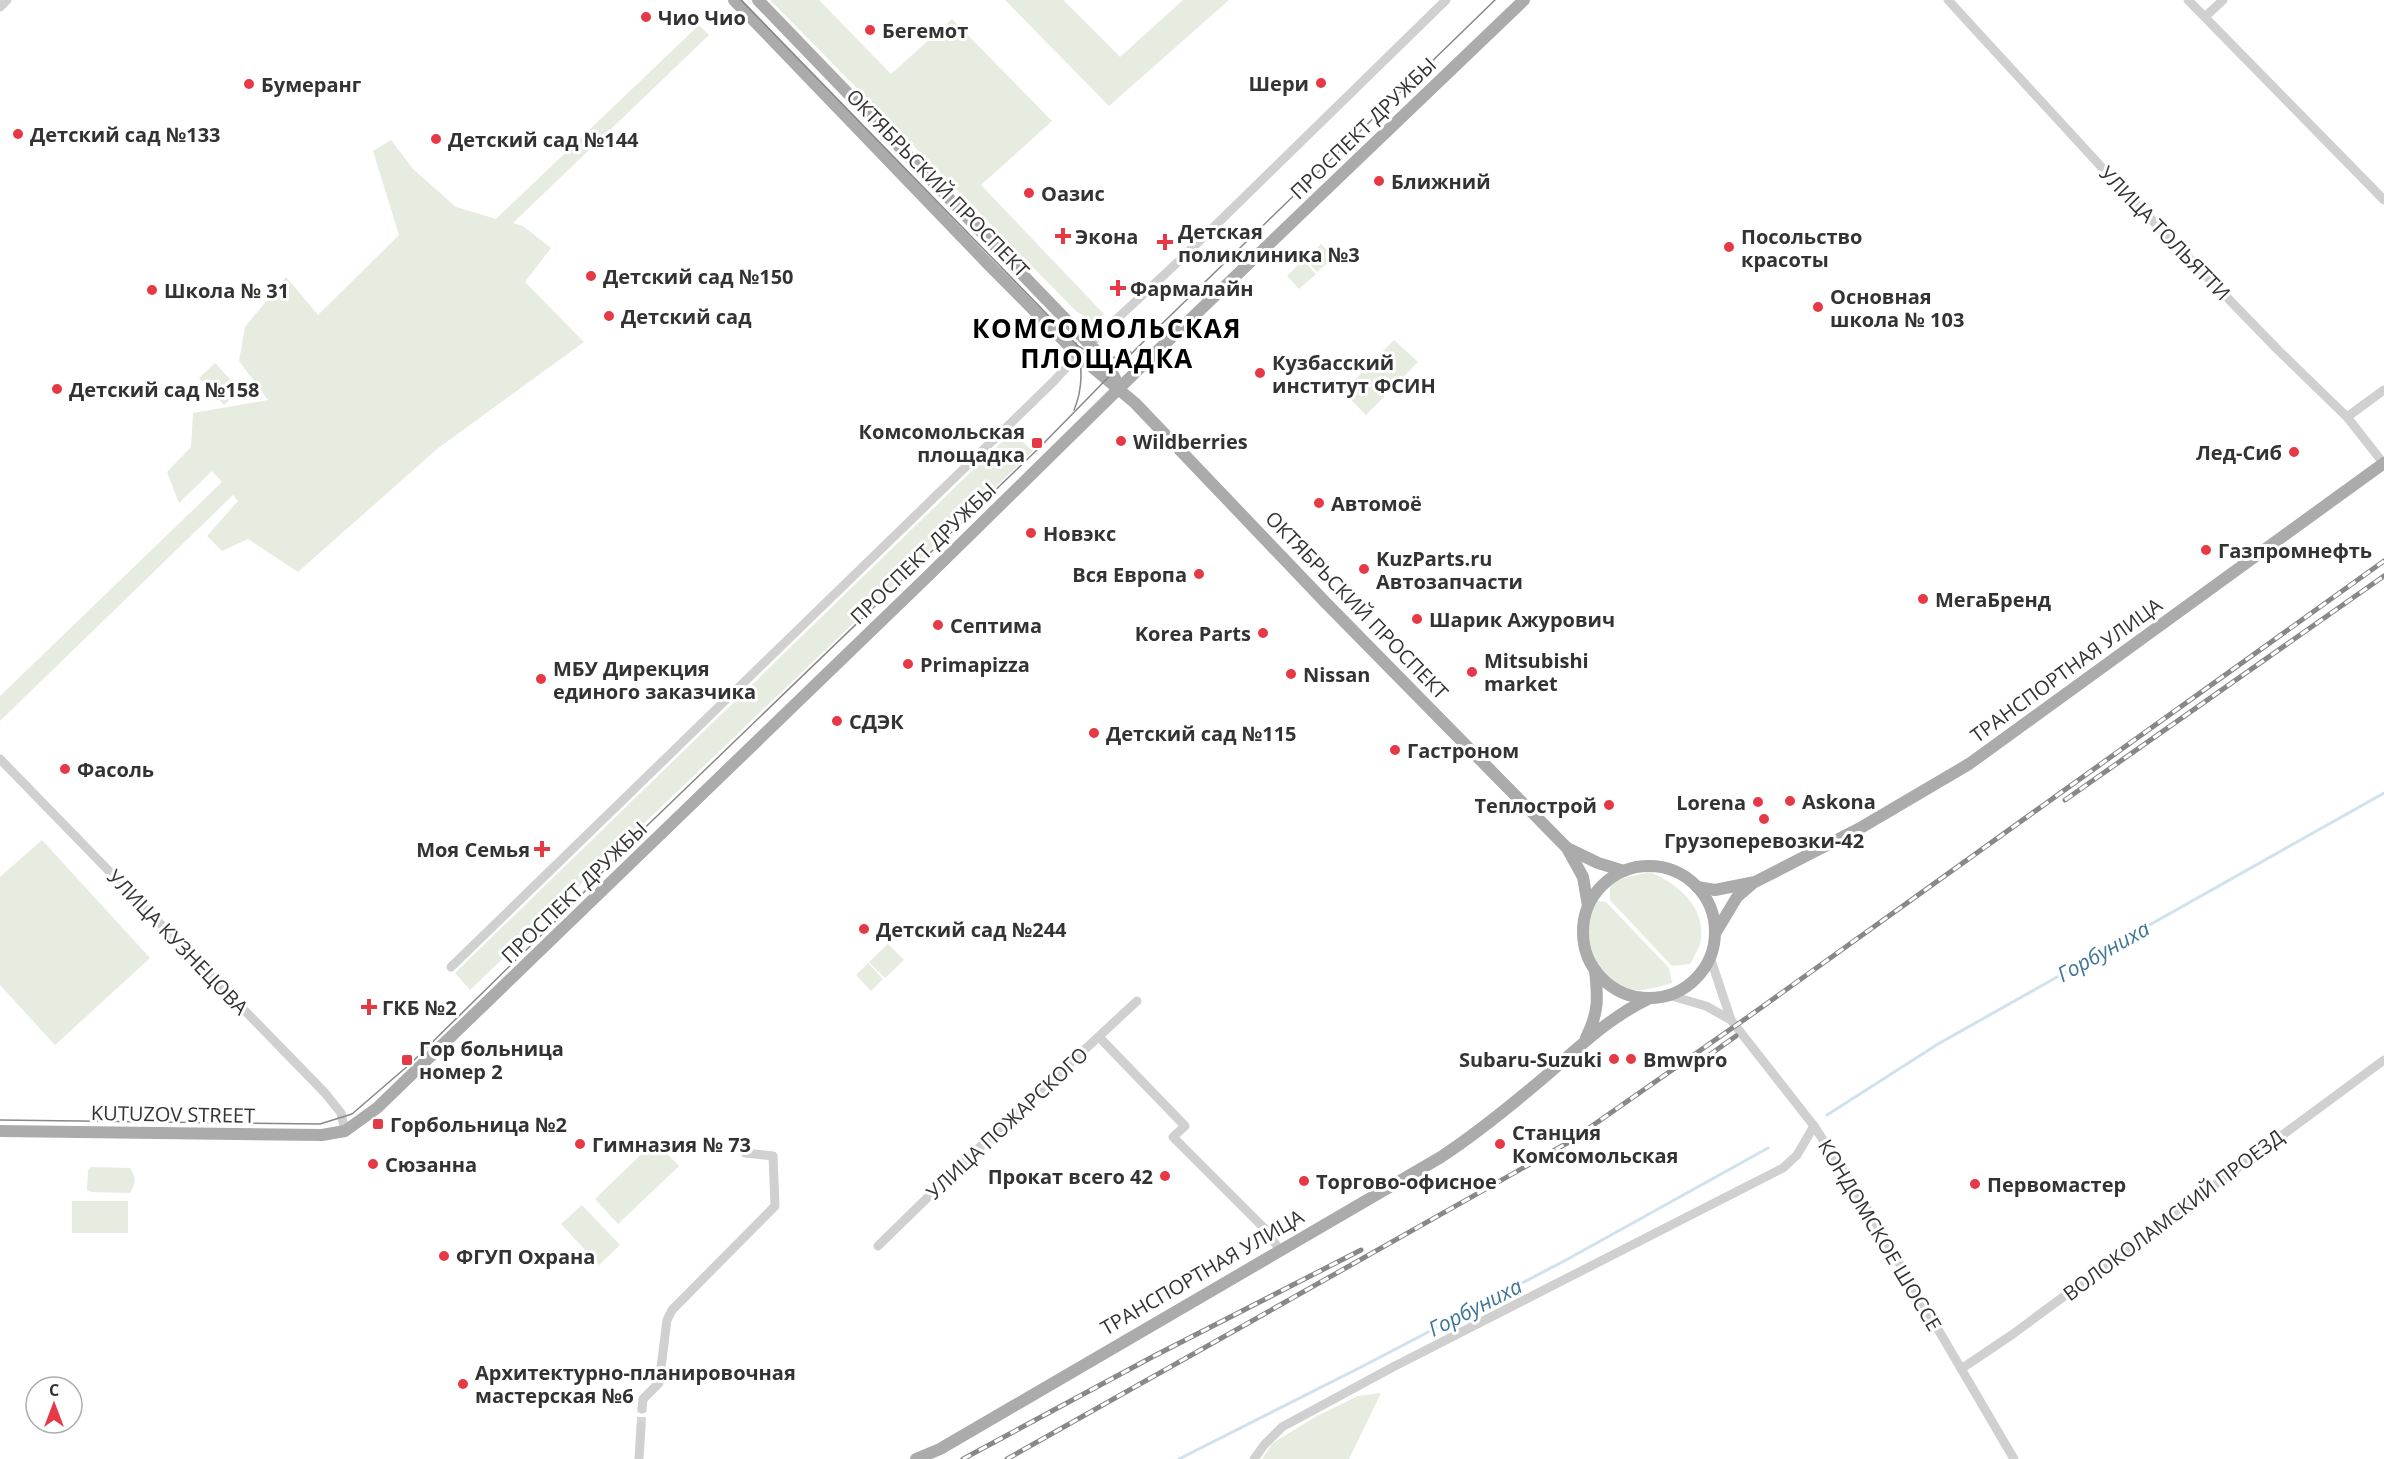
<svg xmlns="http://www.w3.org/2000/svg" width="2384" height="1459" viewBox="0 0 2384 1459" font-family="'Open Sans',sans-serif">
<rect width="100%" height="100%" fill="#fff"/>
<g fill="#e6ecdf">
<path d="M770 0H819L891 74 952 19 1052 121 981 185 1104 314 1095 323 1076 311Z"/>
<path d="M1005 0H1063L1120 57 1183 0H1229L1109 106Z"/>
<path d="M699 25 709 35 513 223 523 226 551 248 525 282 584 342 437 449 298 572 248 539 222 551 207 536 238 501 233 495 0 721V696L222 482 212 471 179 503 167 472 191 447 193 413 268 400 239 361 245 327 286 277 318 315 399 235 373 151 391 140 413 169 456 207 496 219Z"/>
<path d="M1321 244 1334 257 1317 272 1305 259Z"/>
<path d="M1303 260 1316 274 1299 289 1287 276Z"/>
<path d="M1394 340 1418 362 1366 415 1343 392Z"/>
<path d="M215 363 240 390 224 405 199 378Z"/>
<path d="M1012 432 1033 451 470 990 455 973Z"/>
<path d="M42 840 150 958 55 1045 0 985V877Z"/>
<path d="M1650 872C1676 883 1705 906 1701 938 1701 946 1694 956 1690 964L1672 966 1610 900V885L1620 879Z"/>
<path d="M1597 901 1606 902 1669 968 1672 983C1658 987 1644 992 1630 989 1600 983 1584 946 1590 918 1591 913 1595 907 1597 901Z"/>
<path d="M888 944 904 960 885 978 869 962Z"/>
<path d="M868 963 883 979 871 991 856 975Z"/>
<path d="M655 1141 679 1166 618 1224 595 1199Z"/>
<path d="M91 1167 130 1168C136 1178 136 1183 130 1193L92 1192 87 1190 88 1171Z"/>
<rect x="72" y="1201" width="56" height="32"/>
<path d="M582 1205 620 1245 599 1265 561 1224Z"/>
<path d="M1381 1393 1349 1459H1262L1273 1443 1315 1417 1358 1396Z"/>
</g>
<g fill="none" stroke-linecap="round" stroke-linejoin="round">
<g stroke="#cfe2ee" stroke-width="3">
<path d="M1827 1115 1938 1044 2384 793"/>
<path d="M1179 1459 1367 1364 1566 1260 1768 1148"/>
</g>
<path stroke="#d6d6d6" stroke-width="9" stroke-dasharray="9 4.5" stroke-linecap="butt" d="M641 1426 642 1409"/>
<g stroke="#d0d0d0" stroke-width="9">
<path d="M1948 0 2118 185 2278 350 2347 417 2384 464"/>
<path d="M2188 0 2384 200"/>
<path d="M0 7 7 0"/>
<path d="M2205 17 2223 0"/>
<path d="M1090 344 1180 260 1446 0"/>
<path d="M2347 417 2384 390"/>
<path d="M0 759 325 1093 341 1113 345 1131"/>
<path d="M1710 957 1731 1020 1814 1126 1841 1167 1874 1220 2014 1459"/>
<path d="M451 967 1054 381 1078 355"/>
<path d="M1668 995 1706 1006 1731 1020"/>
<path d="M1099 1037 1185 1126 1173 1137 1265 1229 1279 1249"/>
<path d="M878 1246 969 1157 1137 1001"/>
<path d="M1961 1369 2013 1334 2384 1060"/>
<path d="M642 1409 643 1399 659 1383 667 1320 672 1310 775 1206 773 1156 745 1153"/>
<path d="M639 1459 641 1426"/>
<path d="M1254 1459 1264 1445 1282 1427 1393 1367 1783 1168 1797 1155 1814 1126"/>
</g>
<g stroke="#ababab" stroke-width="12">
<path d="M734 0 990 266 1080 357 1135 403 1326 603 1567 848 1583 877 1588 906"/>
<path d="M758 0 1098 353 1110 368 1119 387"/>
<path d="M1567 848 1598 863 1624 871"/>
<circle cx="1649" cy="932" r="66"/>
<path d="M1697 887 1715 890 1755 882 1862 827 1969 764 2384 463"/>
<path d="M1716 932 1737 897 1752 884"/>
<path d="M1586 1038C1599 1012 1598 998 1595 970"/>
<path d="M0 1131 322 1135 345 1131 377 1108 929 575 1150 358 1524 0"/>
<path d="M916 1459 940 1449 1441 1157C1479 1132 1513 1104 1547 1075 1579 1047 1611 1016 1650 998"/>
</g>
<g stroke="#888" stroke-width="1.5">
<path d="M741 0 1077 345C1094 357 1111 363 1131 352"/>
<path d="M1074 410C1083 389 1083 364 1076 343"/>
<path d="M0 1120 320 1124 352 1114 410 1064 576 901 627 845 1040 447 1136 349 1495 0"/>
</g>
<g stroke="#888" stroke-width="5">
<g id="rail">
<path d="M2065 800 2384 576"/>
<path d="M1694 1066 1736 1036"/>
<path d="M963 1459 1154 1356 1361 1250"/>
<path d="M1007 1459 1569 1142 1748 1017 2384 561"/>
</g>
</g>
<use href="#rail" stroke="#fff" stroke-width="3" stroke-dasharray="9" stroke-linecap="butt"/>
</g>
<g fill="#e63946" stroke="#fff" stroke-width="2">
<circle cx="646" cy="17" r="6"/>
<circle cx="870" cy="30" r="6"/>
<circle cx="1321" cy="83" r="6"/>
<circle cx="249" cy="84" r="6"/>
<circle cx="18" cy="134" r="6"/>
<circle cx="436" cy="139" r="6"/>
<circle cx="1379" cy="181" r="6"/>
<circle cx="1029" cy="193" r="6"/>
<path d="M1060 227h6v6h6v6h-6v6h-6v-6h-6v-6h6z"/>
<path d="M1162 233h6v6h6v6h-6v6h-6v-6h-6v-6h6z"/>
<circle cx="1729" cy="247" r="6"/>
<circle cx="591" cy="276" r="6"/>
<path d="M1115 279h6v6h6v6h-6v6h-6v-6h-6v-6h6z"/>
<circle cx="152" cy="290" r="6"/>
<circle cx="1818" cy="307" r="6"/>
<circle cx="609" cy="316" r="6"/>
<circle cx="1260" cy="373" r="6"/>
<circle cx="57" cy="389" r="6"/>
<circle cx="1121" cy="441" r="6"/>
<rect x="1031" y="437" width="12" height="12" rx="3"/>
<circle cx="2294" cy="452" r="6"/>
<circle cx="1319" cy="503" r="6"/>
<circle cx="1031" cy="533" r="6"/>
<circle cx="2206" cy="550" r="6"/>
<circle cx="1364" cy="569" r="6"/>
<circle cx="1199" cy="574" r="6"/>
<circle cx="1923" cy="599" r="6"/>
<circle cx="1417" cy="619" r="6"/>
<circle cx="938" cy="625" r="6"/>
<circle cx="1263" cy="633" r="6"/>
<circle cx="908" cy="664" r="6"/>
<circle cx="1472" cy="672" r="6"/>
<circle cx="1291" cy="674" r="6"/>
<circle cx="541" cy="679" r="6"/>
<circle cx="837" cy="721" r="6"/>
<circle cx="1094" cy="733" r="6"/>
<circle cx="1395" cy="750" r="6"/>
<circle cx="65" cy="769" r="6"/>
<circle cx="1790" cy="801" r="6"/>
<circle cx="1758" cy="802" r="6"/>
<circle cx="1609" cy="805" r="6"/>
<circle cx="1764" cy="819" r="6"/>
<path d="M539 840h6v6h6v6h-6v6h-6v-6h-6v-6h6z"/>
<circle cx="864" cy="929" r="6"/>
<path d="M366 998h6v6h6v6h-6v6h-6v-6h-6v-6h6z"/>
<circle cx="1614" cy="1059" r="6"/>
<circle cx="1631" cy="1059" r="6"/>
<rect x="401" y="1054" width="12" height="12" rx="3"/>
<rect x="372" y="1118" width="12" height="12" rx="3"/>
<circle cx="580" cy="1144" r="6"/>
<circle cx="1500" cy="1144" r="6"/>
<circle cx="373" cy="1164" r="6"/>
<circle cx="1165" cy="1176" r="6"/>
<circle cx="1304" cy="1181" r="6"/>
<circle cx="1975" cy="1184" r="6"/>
<circle cx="444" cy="1256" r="6"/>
<circle cx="463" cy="1384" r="6"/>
</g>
<g text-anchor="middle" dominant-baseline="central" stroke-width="6" stroke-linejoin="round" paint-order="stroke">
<g font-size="20" font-weight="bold" fill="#333" stroke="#fff" text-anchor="start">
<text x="658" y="17">Чио Чио</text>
<text x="882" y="30">Бегемот</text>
<text x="1309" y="83" text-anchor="end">Шери</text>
<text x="261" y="84">Бумеранг</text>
<text x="30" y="134">Детский сад №133</text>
<text x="448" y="139">Детский сад №144</text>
<text x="1391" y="181">Ближний</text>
<text x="1041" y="193">Оазис</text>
<text x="1178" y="231">Детская<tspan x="1178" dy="23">поликлиника №3</tspan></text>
<text x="1075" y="236">Экона</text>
<text x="1741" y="236">Посольство<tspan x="1741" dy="23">красоты</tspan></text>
<text x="603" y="276">Детский сад №150</text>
<text x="1130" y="288">Фармалайн</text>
<text x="164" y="290">Школа № 31</text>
<text x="1830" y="296">Основная<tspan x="1830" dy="23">школа № 103</tspan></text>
<text x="621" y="316">Детский сад</text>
<text x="1272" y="362">Кузбасский<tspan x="1272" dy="23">институт ФСИН</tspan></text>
<text x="69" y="389">Детский сад №158</text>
<text x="1025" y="431" text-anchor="end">Комсомольская<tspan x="1025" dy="23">площадка</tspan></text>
<text x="1133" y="441">Wildberries</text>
<text x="2282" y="452" text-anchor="end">Лед-Сиб</text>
<text x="1331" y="503">Автомоё</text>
<text x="1043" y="533">Новэкс</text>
<text x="2218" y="550">Газпромнефть</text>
<text x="1376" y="558">KuzParts.ru<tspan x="1376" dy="23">Автозапчасти</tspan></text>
<text x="1187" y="574" text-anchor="end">Вся Европа</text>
<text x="1935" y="599">МегаБренд</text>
<text x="1429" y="619">Шарик Ажурович</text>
<text x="950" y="625">Септима</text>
<text x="1251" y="633" text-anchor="end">Korea Parts</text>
<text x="1484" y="660">Mitsubishi<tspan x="1484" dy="23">market</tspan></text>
<text x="920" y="664">Primapizza</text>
<text x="553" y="668">МБУ Дирекция<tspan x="553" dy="23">единого заказчика</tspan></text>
<text x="1303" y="674">Nissan</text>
<text x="849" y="721">СДЭК</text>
<text x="1106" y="733">Детский сад №115</text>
<text x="1407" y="750">Гастроном</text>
<text x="77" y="769">Фасоль</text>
<text x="1802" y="801">Askona</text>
<text x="1746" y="802" text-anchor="end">Lorena</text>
<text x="1597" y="805" text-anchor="end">Теплострой</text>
<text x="1764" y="840" text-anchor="middle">Грузоперевозки-42</text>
<text x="530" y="849" text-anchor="end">Моя Семья</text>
<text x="876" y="929">Детский сад №244</text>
<text x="382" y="1007">ГКБ №2</text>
<text x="419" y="1048">Гор больница<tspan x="419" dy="23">номер 2</tspan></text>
<text x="1602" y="1059" text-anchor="end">Subaru-Suzuki</text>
<text x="1643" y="1059">Bmwpro</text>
<text x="390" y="1124">Горбольница №2</text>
<text x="1512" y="1132">Станция<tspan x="1512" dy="23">Комсомольская</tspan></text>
<text x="592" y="1144">Гимназия № 73</text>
<text x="385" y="1164">Сюзанна</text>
<text x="1153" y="1176" text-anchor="end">Прокат всего 42</text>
<text x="1316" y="1181">Торгово-офисное</text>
<text x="1987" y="1184">Первомастер</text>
<text x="456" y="1256">ФГУП Охрана</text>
<text x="475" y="1372">Архитектурно-планировочная<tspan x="475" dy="23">мастерская №6</tspan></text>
</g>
<g font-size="20" fill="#333" stroke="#fff">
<text transform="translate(1363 128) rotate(-44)">ПРОСПЕКТ ДРУЖБЫ</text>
<text transform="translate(938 183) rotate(46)">ОКТЯБРЬСКИЙ ПРОСПЕКТ</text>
<text transform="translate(2165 233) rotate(46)">УЛИЦА ТОЛЬЯТТИ</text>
<text transform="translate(923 553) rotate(-44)">ПРОСПЕКТ ДРУЖБЫ</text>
<text transform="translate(1357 605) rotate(46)">ОКТЯБРЬСКИЙ ПРОСПЕКТ</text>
<text transform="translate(2066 670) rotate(-36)">ТРАНСПОРТНАЯ УЛИЦА</text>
<text transform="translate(574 892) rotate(-44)">ПРОСПЕКТ ДРУЖБЫ</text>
<text transform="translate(178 942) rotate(46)">УЛИЦА КУЗНЕЦОВА</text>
<text transform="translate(173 1114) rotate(1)">KUTUZOV STREET</text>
<text transform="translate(1007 1123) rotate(-43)">УЛИЦА ПОЖАРСКОГО</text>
<text transform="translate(2173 1215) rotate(-37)">ВОЛОКОЛАМСКИЙ ПРОЕЗД</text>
<text transform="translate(1880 1235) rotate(59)">КОНДОМСКОЕ ШОССЕ</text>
<text transform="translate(1202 1272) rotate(-30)">ТРАНСПОРТНАЯ УЛИЦА</text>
</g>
<g font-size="21" font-style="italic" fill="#3f7597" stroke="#fff">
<text transform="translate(2103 951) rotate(-29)">Горбуниха</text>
<text transform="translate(1475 1307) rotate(-27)">Горбуниха</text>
</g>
<g font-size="26" font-weight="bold" letter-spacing="1.5" fill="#000" stroke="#fff">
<text x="1107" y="328">КОМСОМОЛЬСКАЯ<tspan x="1107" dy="30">ПЛОЩАДКА</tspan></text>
</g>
</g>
<g transform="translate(54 1405)"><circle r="28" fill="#ffffff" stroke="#adadad" stroke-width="1.5"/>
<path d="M0-4.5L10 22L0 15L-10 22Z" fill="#e63946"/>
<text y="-9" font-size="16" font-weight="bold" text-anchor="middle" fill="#333333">С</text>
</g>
</svg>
